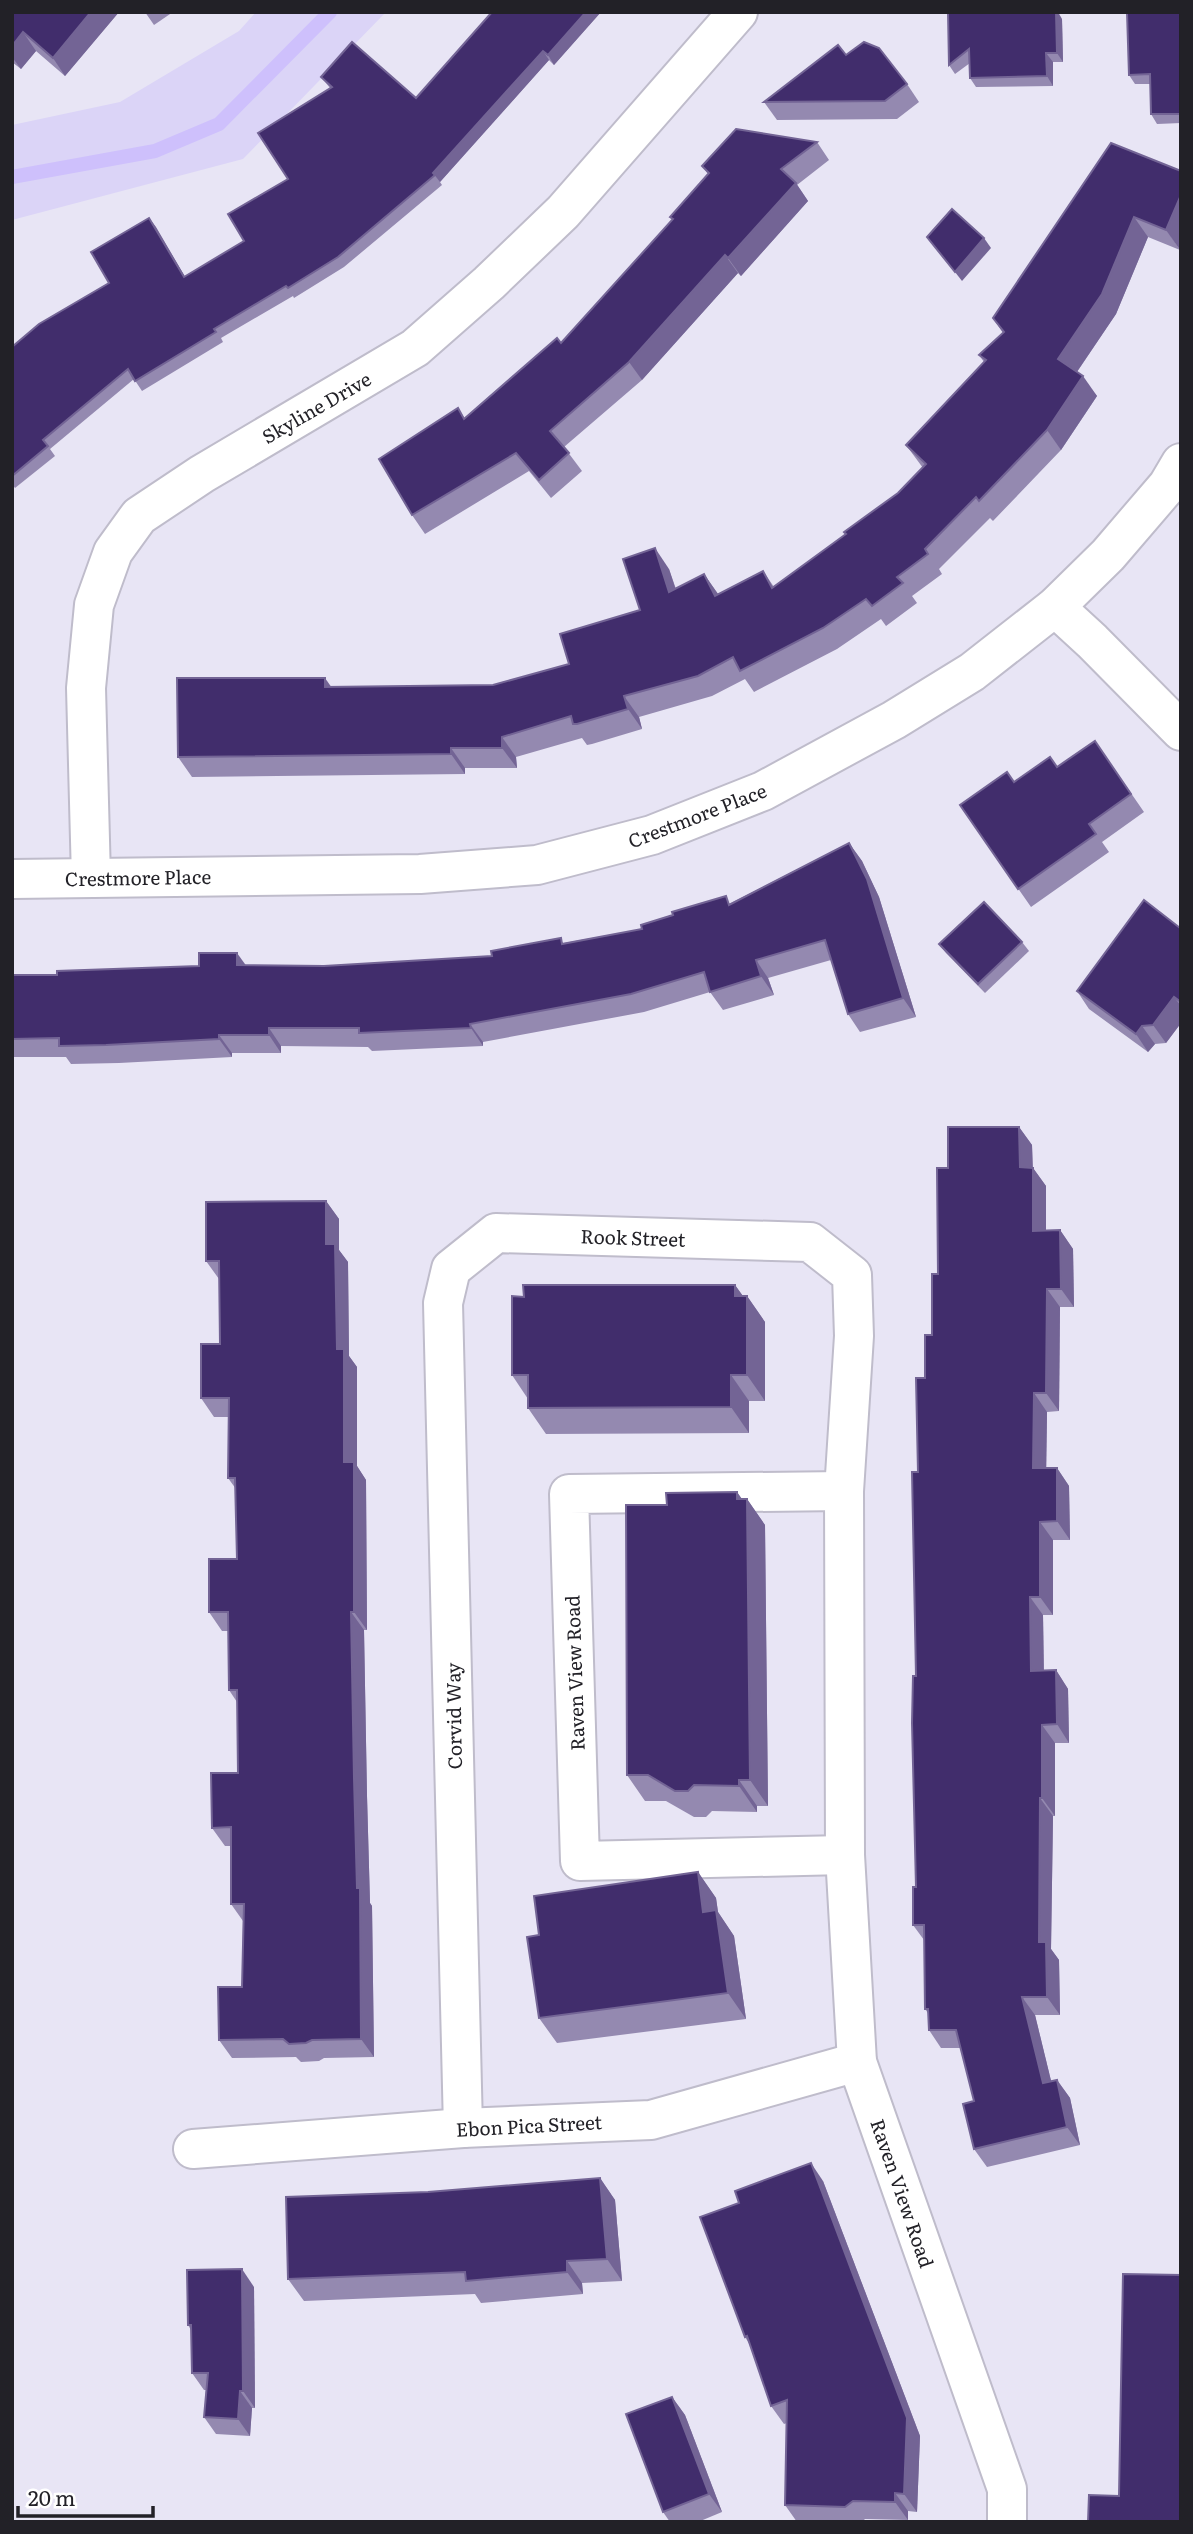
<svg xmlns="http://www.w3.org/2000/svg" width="1193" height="2534" viewBox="0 0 1193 2534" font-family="Literata,serif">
<rect width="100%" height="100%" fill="#e8e5f5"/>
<path fill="#dbd4f7" d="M256 12H386L243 159 12 220V125L120 102 239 31Z"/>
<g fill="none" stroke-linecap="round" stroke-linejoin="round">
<path stroke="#cec0fc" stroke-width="14" d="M12 177 155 151 219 124 330 12"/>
<g stroke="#bfbccb" stroke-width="42">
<g id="minor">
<path d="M1055 607 1092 641 1181 731"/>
<path d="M91 878 86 688 94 605 113 552 139 516 202 474 415 348 489 283 563 212 738 12"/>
<path d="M12 879 420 874 537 865 652 835 763 791 894 720 972 672 1055 607 1108 555 1168 485 1181 463"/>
<path d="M844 1491 569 1494 580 1861 845 1855"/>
<path d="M463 2128 443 1303 451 1269 496 1233 810 1242 852 1275 854 1336 844 1491 845 1855 857 2062 1007 2489V2522"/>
<path d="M193 2149 463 2128 651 2120 857 2062"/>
</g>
</g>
<use href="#minor" stroke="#fff" stroke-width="38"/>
</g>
<g fill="#9489b0">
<path d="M12 12H119L65 76 36 51 21 69 12 62Z"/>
<path d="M145 12H173L154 25Z"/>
<path d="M492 12H601L554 65 549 60 440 182 442 185 344 267 294 298 293 296 221 338 223 342 142 391 134 379 50 449 55 456 15 488 12 484V347L109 283 149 218 185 277 244 241 288 179 330 88 321 77 416 98Z"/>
<path d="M948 12 1062 19 1063 62H1053V86L976 87 970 78V63L955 74 949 65Z"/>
<path d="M1181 12V123L1157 124 1151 114 1150 84H1135L1129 75Z"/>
<path d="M846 55 907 84 919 102 897 119 777 120 764 102Z"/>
<path d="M817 142 829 160 797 185 808 201 741 276 738 273 642 380 564 447 582 471 551 498 529 471 425 534 412 515 458 408 465 419 561 343 672 220 670 217 708 174 702 166Z"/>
<path d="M1111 143 1180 250 1148 237 1116 314 1077 372 1097 396 1061 450 993 521 990 518 939 569 942 574 912 596 917 603 886 626 881 619 837 649 754 692 745 679 712 696 639 717 642 729 592 744 587 745 582 738 516 757 517 768H465V774L192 777 178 757 332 687 493 685 569 664 640 610 669 569 676 589 704 574 718 594 763 571 774 587 846 535 898 493 923 468 906 445 984 362 979 355 1003 333 993 318Z"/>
<path d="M1095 741 1144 812 1102 842 1109 852 1031 907 960 805 1014 782 1057 767Z"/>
<path d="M849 843 862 861 879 897 916 1017 860 1032 848 1014 831 960 768 978 774 995 723 1010 710 992 644 1012 483 1042V1046L372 1051 368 1047 281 1046V1053H232V1057L119 1063 71 1064 66 1057H12V975H57L246 965 324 966 492 956 642 929 731 903Z"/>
<path d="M1181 927V1023L1166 1043 1155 1044 1148 1052 1089 1009 1077 991Z"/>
<path d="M1022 942 1029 951 985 993 946 953 939 944Z"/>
<path d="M1019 1127 1032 1145 1033 1168 1046 1186V1231L1060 1230 1073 1249 1074 1307H1060L1059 1411 1047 1412 1046 1468H1057L1069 1486 1070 1540H1053V1615H1043L1044 1671 1056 1670 1068 1689 1069 1743H1055V1816H1053L1051 1949 1059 1960 1060 2015H1035L1051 2081 1057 2080 1070 2098 1080 2145 987 2167 974 2149V2101L961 2048H941L929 2030 928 2013 925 2009 924 1940 913 1925 916 1887V1676L918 1472 925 1378 932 1335 948 1168Z"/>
<path d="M326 1201 339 1219V1250L348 1262 349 1356 357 1367V1466L366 1480 367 1630H364L367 1796 370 1903 372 1906 374 2057 324 2058 319 2061 301 2062 296 2057 232 2058 219 2040 242 1987 243 1921 231 1904V1846H225L212 1828 238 1773 237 1702 229 1690 228 1631H222L209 1612 237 1559 236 1489 228 1478V1417H214L201 1398 220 1344 219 1279 206 1261Z"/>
<path d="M735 1285 743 1296H747L765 1322V1401H749V1433L546 1434 528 1408V1399L512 1375 524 1297Z"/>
<path d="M737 1492 742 1499H747L765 1525 768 1806H757V1812L712 1811 706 1817H694L666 1801H645L627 1775 667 1505Z"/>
<path d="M698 1872 716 1898 718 1912 734 1936 746 2019 557 2043 539 2018V1935Z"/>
<path d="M600 2178 615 2200 622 2281 582 2283 583 2294 481 2303 475 2294 304 2301 288 2279 428 2192Z"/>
<path d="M823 2181 920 2436 917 2512 908 2511V2520L865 2519 862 2522H797L785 2505 787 2423 784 2424 771 2406 750 2345 745 2337Z"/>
<path d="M254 2287 255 2408H252L250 2436 216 2434 204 2417 206 2390H204L192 2373 191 2330 188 2325Z"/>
<path d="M672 2397 685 2415 722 2512 698 2522H670L663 2512Z"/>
</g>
<g fill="#736495">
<path d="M91 12H119L65 76 53 58Z"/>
<path d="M586 12H601L554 65 548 55Z"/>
<path d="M1056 12H1058L1062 19 1063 62 1057 53Z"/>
<path d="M23 32 36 51 21 69 12 57V46Z"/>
<path d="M543 51 549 60 440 182 433 173Z"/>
<path d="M1046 53 1053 62V86L1047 76Z"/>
<path d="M796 183 808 201 741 276 728 258Z"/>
<path d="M1181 195V248L1180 250 1166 230Z"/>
<path d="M1134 217 1148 237 1116 314 1072 379 1058 359Z"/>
<path d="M149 218 156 227 191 287 184 277Z"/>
<path d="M984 238 991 248 962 281 955 272Z"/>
<path d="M725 255 738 273 642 380 629 362Z"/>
<path d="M1083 376 1097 396 1061 450 1047 430Z"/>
<path d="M655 548 669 569 683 612 669 592Z"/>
<path d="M704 574 718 594 715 596Z"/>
<path d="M325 678 339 698 325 687Z"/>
<path d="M624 696 639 717 642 729 628 709Z"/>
<path d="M502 737 516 757 517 768 502 748Z"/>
<path d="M451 748 465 768V774L451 754Z"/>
<path d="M849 843 862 861 879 897 916 1017 903 998Z"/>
<path d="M237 953 250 971 237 965Z"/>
<path d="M756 960 768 978 774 995 761 976Z"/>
<path d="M1174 997 1181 1006V1023L1166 1043 1153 1025Z"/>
<path d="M470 1024 483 1042V1046L471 1028Z"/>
<path d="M1142 1026 1155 1044 1148 1052 1136 1034Z"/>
<path d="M269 1028 281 1046V1053L269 1035Z"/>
<path d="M219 1035 232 1053V1057L219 1039Z"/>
<path d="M1019 1127 1032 1145 1033 1183V1168L1046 1186V1249L1033 1231 1020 1167Z"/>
<path d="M326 1201 339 1219V1250L348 1262 349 1356 357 1367V1466L366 1480 367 1630 354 1612 337 1349 326 1244Z"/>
<path d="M1060 1230 1073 1249 1074 1307 1061 1289Z"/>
<path d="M735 1285 747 1302V1296L765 1322V1401L747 1375 735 1296Z"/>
<path d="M1047 1289 1060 1307 1059 1411 1046 1393Z"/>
<path d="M731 1375 749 1401V1433L731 1407Z"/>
<path d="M1034 1393 1047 1412 1046 1487 1033 1468Z"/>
<path d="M1057 1468 1069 1486 1070 1540 1057 1521Z"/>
<path d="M737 1492 747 1507V1499L765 1525 768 1806 750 1780Z"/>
<path d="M1040 1522 1053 1540V1615L1040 1597Z"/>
<path d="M1030 1597 1043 1615 1044 1689 1031 1671Z"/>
<path d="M351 1612 364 1630 367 1796 370 1903 372 1906 374 2057 361 2039 354 1778Z"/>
<path d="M1056 1670 1068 1689 1069 1743 1057 1724Z"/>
<path d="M1042 1725 1055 1743V1816L1042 1798Z"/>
<path d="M739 1780 757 1806V1812L739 1786Z"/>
<path d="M1040 1798 1053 1816 1051 1949 1059 1960 1060 2015 1047 1997 1039 1942Z"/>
<path d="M698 1872 716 1898 718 1912 734 1936 746 2019 728 1993 703 1912Z"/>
<path d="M1022 1997 1035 2015 1056 2101 1043 2083Z"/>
<path d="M1057 2080 1070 2098 1080 2145 1067 2127Z"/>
<path d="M811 2163 823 2181 920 2436 917 2512 904 2494Z"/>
<path d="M600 2178 615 2200 622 2281 607 2259Z"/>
<path d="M567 2261 582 2283 583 2294 567 2272Z"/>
<path d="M242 2269 254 2287 255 2408 243 2391Z"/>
<path d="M240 2391 252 2408 250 2436 238 2419Z"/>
<path d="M672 2397 685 2415 722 2512 709 2494Z"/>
<path d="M895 2493 908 2511V2520L895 2502Z"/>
</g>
<g fill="#412d6c" stroke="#736495" stroke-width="2">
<path d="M12 12H91L53 58 23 32 12 46Z"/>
<path d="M492 12H586L548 55 543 51 433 173 435 175 338 257 288 288 286 286 214 329 216 332 135 381 128 369 43 440 48 446 12 476V347L39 324 109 283 91 252 149 218 184 277 244 241 228 214 288 179 258 133 332 87 321 77 352 42 416 98Z"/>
<path d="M948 12H1056L1057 53H1046L1047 76 970 78 969 49 949 65Z"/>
<path d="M1127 12H1181V114H1151L1150 74 1129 75Z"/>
<path d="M864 42 879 48 907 84 885 101 764 102 838 45 846 55Z"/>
<path d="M736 129 817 142 781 169 796 183 728 258 725 255 629 362 550 431 569 453 539 480 516 453 412 515 379 459 458 408 464 419 557 338 561 343 673 219 670 217 709 173 702 166Z"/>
<path d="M1111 143 1181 171V195L1166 230 1134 217 1102 294 1058 359 1083 376 1047 430 979 501 976 497 925 549 928 554 897 577 903 583 872 606 866 599 823 628 740 671 733 657 698 676 624 696 628 709 577 724H573L571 716 502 737V748H451V754L178 757 177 678H325V687L493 685 569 664 560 634 640 610 623 559 655 548 669 592 704 574 715 596 763 571 772 588 846 534 844 532 898 493 926 464 906 445 986 360 979 355 1004 332 993 318Z"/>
<path d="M952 209 984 238 955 272 927 237Z"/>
<path d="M1095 741 1131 794 1089 824 1096 834 1018 889 960 805 1007 772 1014 782 1050 757 1057 767Z"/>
<path d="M849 843 867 879 903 998 848 1014 825 940 756 960 761 976 710 992 704 972 631 994 470 1024 471 1028 359 1033V1028H269V1035H219V1039L106 1045 59 1046V1038L12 1039V975H57V971L199 966V953H237V965L324 966 492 956 491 951 561 938 562 944 642 929 641 925 673 915 672 912 726 896 729 905Z"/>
<path d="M1144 900 1180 928 1181 927V1002L1174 997 1153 1025 1142 1026 1136 1034 1077 991Z"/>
<path d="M984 902 1022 942 978 984 939 944Z"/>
<path d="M948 1127H1019L1020 1167 1033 1168V1231L1060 1230 1061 1289H1047L1046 1393H1034L1033 1468H1057V1521L1040 1522V1597H1030L1031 1671 1056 1670 1057 1724 1042 1725V1798H1040L1039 1942H1046L1047 1997H1022L1043 2083 1057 2080 1067 2127 974 2149 963 2104 974 2101 956 2030H929L928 2009H925L924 1925H913V1887H916L912 1723 913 1676H916L912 1472H918L916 1378H925V1335H932V1274H938L937 1168H948Z"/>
<path d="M326 1201V1244H335L337 1349H344V1462H354V1612H351L354 1778 357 1888H360L361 2039 312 2040 306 2043 289 2044 283 2039 219 2040 218 1987H242L244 1904H231V1827L212 1828 211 1773H238L237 1690H229L228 1612H209V1559H237L235 1478H228L229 1398H201V1344H220L219 1261H206V1202Z"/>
<path d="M523 1285H735V1296H747V1375H731V1407L528 1408V1375H512V1296L524 1297Z"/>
<path d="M737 1492V1499H747L750 1780H739V1786L694 1785 688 1791H675L648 1775H627L626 1505H667L666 1493Z"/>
<path d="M698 1872 703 1912 716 1910 728 1993 539 2018 527 1937 539 1935 534 1896Z"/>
<path d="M811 2163 907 2418 904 2494 895 2493V2502L853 2501 845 2507 785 2505 787 2400 771 2406 747 2336 745 2337 700 2217 739 2203 735 2191Z"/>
<path d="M600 2178 607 2259 567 2261V2272L466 2281 465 2272 288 2279 286 2197 428 2192Z"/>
<path d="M242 2269 243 2391H240L238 2419 204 2417 208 2373H192L191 2325H188L187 2270Z"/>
<path d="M1123 2274 1181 2275V2522H1088L1089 2495 1119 2496Z"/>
<path d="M672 2397 709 2494 663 2512 626 2414Z"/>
</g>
<g text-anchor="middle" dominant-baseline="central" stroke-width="7" stroke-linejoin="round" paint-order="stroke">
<g font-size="19" fill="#222127" stroke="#fff">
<text transform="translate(316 407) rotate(-30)">Skyline Drive</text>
<text transform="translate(697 815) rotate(-21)">Crestmore Place</text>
<text transform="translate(138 877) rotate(-1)">Crestmore Place</text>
<text transform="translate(633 1237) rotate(2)">Rook Street</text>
<text transform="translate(574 1673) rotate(-92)">Raven View Road</text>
<text transform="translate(453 1716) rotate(-91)">Corvid Way</text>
<text transform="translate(529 2125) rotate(-3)">Ebon Pica Street</text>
<text transform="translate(903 2193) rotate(71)">Raven View Road</text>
</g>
</g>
<rect width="1193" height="2534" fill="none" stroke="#222127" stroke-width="28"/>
<path d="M18 2506v10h135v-10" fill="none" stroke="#222127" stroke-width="3.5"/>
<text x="28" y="2506" font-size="21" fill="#222127" stroke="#ffffff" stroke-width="5" paint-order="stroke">20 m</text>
</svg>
